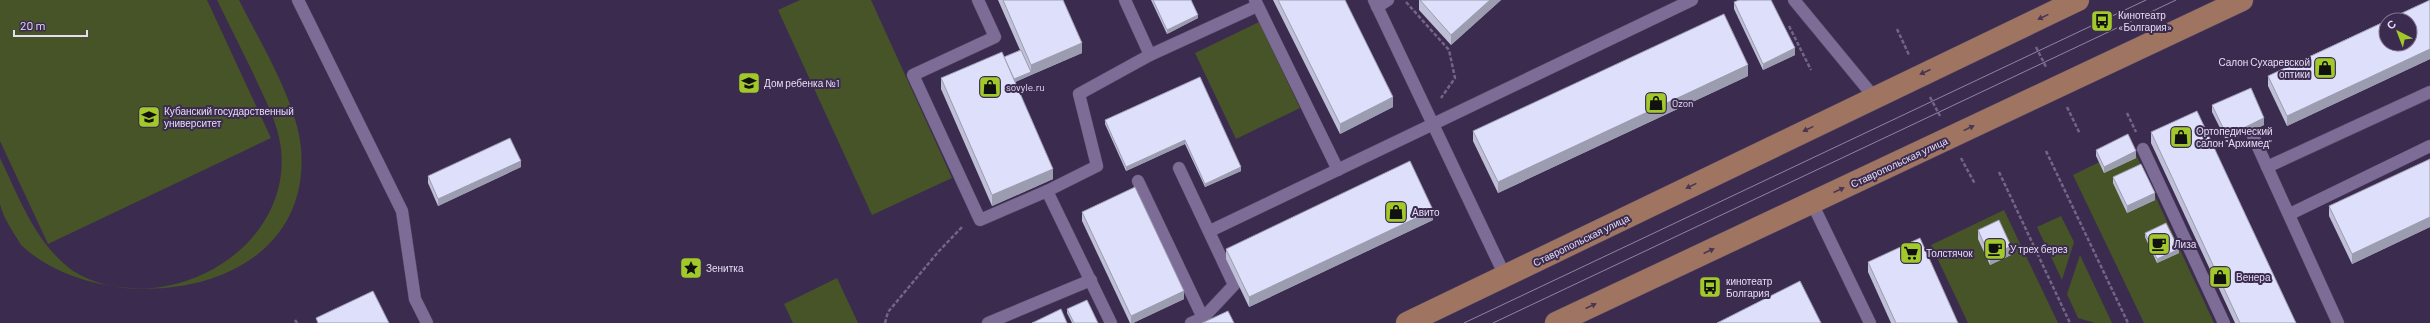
<svg xmlns="http://www.w3.org/2000/svg" width="2430" height="323" viewBox="0 0 2430 323" font-family="Barlow,sans-serif">
<rect width="100%" height="100%" fill="#3b2b4f"/>
<g fill="#465428">
<path d="M0 0H207L271 138 48 244 0 141Z"/>
<path d="M217 0H239C260 42 297 102 301 148 314 300 104 323 21 245 14 233 3 218 0 204 0 190 0 172 0 158 20 199 35 243 73 271 159 323 292 254 281 149 278 122 264 98 253 73 241 49 229 24 217 0Z"/>
<path d="M800 0H871L952 178 872 215 778 10Z"/>
<path d="M1259 22 1300 108 1236 139 1195 53Z"/>
<path d="M2132 146 2214 323H2144L2073 175Z"/>
<path d="M2004 210 2058 323H1968L1931 245Z"/>
<path d="M2061 216 2074 242 2062 280 2037 227Z"/>
<path d="M2080 255 2112 323H2095L2078 318 2067 294Z"/>
<path d="M837 278 858 323H793L784 304Z"/>
</g>
<g fill="none" stroke-linecap="round" stroke-linejoin="round">
<g stroke="#554766" stroke-width="13">
<g id="service">
<path d="M298 0 402 211 415 299 427 323"/>
<path d="M978 0 995 37 913 75 980 220 1047 191 1097 166 1079 94 1150 55"/>
<path d="M1125 0 1150 55 1257 6"/>
<path d="M1255 0 1338 170"/>
<path d="M1374 0 1505 276"/>
<path d="M1794 0 1874 97"/>
<path d="M1377 7 1388 0"/>
<path d="M2253 136 2338 323"/>
<path d="M2143 149 2224 323"/>
<path d="M2267 167 2430 92"/>
<path d="M1179 168 1234 285 1203 318 1191 323"/>
<path d="M1138 181 1203 318"/>
<path d="M1047 191 1111 323"/>
<path d="M1812 203 1870 323"/>
<path d="M2290 214 2430 146"/>
<path d="M1210 231 1692 0"/>
<path d="M988 323 1091 280"/>
</g>
</g>
<g stroke="#554766" stroke-width="23">
<g id="primary">
<path d="M1407 323 2078 0"/>
<path d="M1556 323 2242 0"/>
</g>
</g>
<g stroke="#736585" stroke-width="2.5" stroke-dasharray="4 2" stroke-linecap="butt">
<path d="M1406 2 1449 50 1455 78 1441 98"/>
<path d="M1789 26 1811 70"/>
<path d="M1897 29 1909 55"/>
<path d="M2036 47 2046 67"/>
<path d="M1930 97 1940 116"/>
<path d="M2067 107 2080 134"/>
<path d="M2127 113 2136 132"/>
<path d="M2046 151 2128 323"/>
<path d="M1961 158 1975 184"/>
<path d="M1999 172 2070 323"/>
<path d="M295 320 297 323"/>
<path d="M885 323 888 312 939 251 963 226"/>
</g>
<use href="#service" stroke="#7d6c96" stroke-width="12"/>
<use href="#primary" stroke="#9f7562" stroke-width="22"/>
<g stroke="#9184a2" stroke-width="1">
<path d="M1464 323 2146 0"/>
<path d="M1493 323 2176 0"/>
</g>
</g>
<g fill="#bfc0d7">
<path d="M998 0H1063L1082 53 1015 82 1053 179 992 206 941 89V78L1004 57 1020 50Z"/>
<path d="M1151 0H1191L1198 18 1167 34Z"/>
<path d="M1273 0H1345L1393 107 1340 134Z"/>
<path d="M1419 0H1501L1451 45 1419 10Z"/>
<path d="M2430 0V59L2287 126 2268 86V76Z"/>
<path d="M1734 2 1795 55 1763 70 1734 9Z"/>
<path d="M1748 76 1498 193 1473 141V131Z"/>
<path d="M1200 77 1241 171 1205 187 1185 144 1126 171 1105 124V120Z"/>
<path d="M2212 105 2264 125 2227 142 2212 112Z"/>
<path d="M2151 132 2296 323H2235L2151 143Z"/>
<path d="M2096 150 2136 158 2104 173 2096 156Z"/>
<path d="M2430 159V227L2352 264 2329 216V206Z"/>
<path d="M521 167 438 206 428 183V176Z"/>
<path d="M2113 177 2155 200 2127 213 2113 183Z"/>
<path d="M1082 212 1184 299 1133 323H1130L1082 221Z"/>
<path d="M1433 220 1249 307 1226 259V249Z"/>
<path d="M1978 230 2011 255 1990 265 1978 239Z"/>
<path d="M2145 233 2179 253 2157 263 2145 237Z"/>
<path d="M1868 262 1958 323H1891L1868 272Z"/>
<path d="M1067 309 1098 323H1072L1067 313Z"/>
</g>
<g fill="#9b9caf">
<path d="M1490 0H1501L1451 45V35Z"/>
<path d="M1198 15V18L1167 34V30Z"/>
<path d="M1082 43V53L1031 75V65Z"/>
<path d="M1795 48V55L1763 70V64Z"/>
<path d="M2430 49V59L2287 126V116Z"/>
<path d="M1748 65V76L1498 193V182Z"/>
<path d="M1031 72V75L1011 84V80Z"/>
<path d="M1393 97V107L1340 134V124Z"/>
<path d="M2264 118V125L2227 142V136Z"/>
<path d="M1185 140V144L1126 171V167Z"/>
<path d="M2136 151V158L2104 173V167Z"/>
<path d="M521 161V167L438 206V199Z"/>
<path d="M1241 167V171L1205 187V184Z"/>
<path d="M1053 169V179L992 206V195Z"/>
<path d="M2155 193V200L2127 213V206Z"/>
<path d="M1433 210V220L1249 307V297Z"/>
<path d="M2430 217V227L2352 264V254Z"/>
<path d="M2011 246V255L1990 265V257Z"/>
<path d="M2179 249V253L2157 263V259Z"/>
<path d="M1184 291V299L1133 323H1131V316Z"/>
</g>
<g fill="#dedffa" stroke="#9b9caf">
<path d="M1003 0H1063L1082 43 1031 65Z"/>
<path d="M1153 0H1191L1198 15 1167 30Z"/>
<path d="M1278 0H1345L1393 97 1340 124Z"/>
<path d="M1420 0H1490L1451 35Z"/>
<path d="M1739 0H1771L1795 48 1763 64 1734 2Z"/>
<path d="M2430 0V49L2287 116 2268 76 2386 21V44H2410V20H2387Z"/>
<path d="M1724 14 1748 65 1498 182 1473 131Z"/>
<path d="M1021 50 1031 72 1014 79 1004 57Z"/>
<path d="M1002 52 1053 169 992 195 941 78Z"/>
<path d="M1200 77 1241 167 1205 184 1185 140 1126 167 1105 120Z"/>
<path d="M2251 88 2264 118 2227 136 2212 105Z"/>
<path d="M2197 111 2296 323H2240L2151 132Z"/>
<path d="M2128 134 2136 151 2104 167 2096 150Z"/>
<path d="M510 138 521 161 438 199 428 176Z"/>
<path d="M2430 159V217L2352 254 2329 206Z"/>
<path d="M1410 161 1433 210 1249 297 1226 249Z"/>
<path d="M2141 164 2155 193 2127 206 2113 177Z"/>
<path d="M1135 187 1184 291 1131 316 1082 212Z"/>
<path d="M1999 220 2011 246 1990 257 1978 230Z"/>
<path d="M2166 223 2179 249 2157 259 2145 233Z"/>
<path d="M1920 238 1958 323H1896L1868 262Z"/>
<path d="M1800 281 1821 323H1717Z"/>
<path d="M373 291 389 323H318L316 318Z"/>
<path d="M1087 300 1098 323H1074L1067 309Z"/>
<path d="M1061 309 1067 323H1032Z"/>
<path d="M1228 311 1234 323H1202Z"/>
</g>
<defs><path id="oneway-solid" d="M-6-.8H1V-3.2L6.5 0L1 3.2V.8H-6Z"/></defs>
<g fill="#4a3652">
<use href="#oneway-solid" transform="translate(2043 17) rotate(154)"/>
<use href="#oneway-solid" transform="translate(1925 72) rotate(155)"/>
<use href="#oneway-solid" transform="translate(1969 128) rotate(-26)"/>
<use href="#oneway-solid" transform="translate(1808 129) rotate(154)"/>
<use href="#oneway-solid" transform="translate(1691 186) rotate(154)"/>
<use href="#oneway-solid" transform="translate(1839 190) rotate(-25)"/>
<use href="#oneway-solid" transform="translate(1709 251) rotate(-25)"/>
<use href="#oneway-solid" transform="translate(1591 306) rotate(-25)"/>
</g>
<defs>
<g id="bus-square" transform="scale(1.15)"><rect x="-9" y="-9" width="18" height="18" rx="4" fill="#a1c92a" stroke="#3b2b4f"/><path d="M-5-6H5V4H4V6H2V4H-2V6H-4V4H-5ZM-3.5-4V0h7V-4ZM-3.5 1.2v1.5H-2V1.2ZM2 1.2v1.5H3.5V1.2Z" fill="#111"/></g>
<g id="shop-square" transform="scale(1.15)"><rect x="-9" y="-9" width="18" height="18" rx="4" fill="#a1c92a" stroke="#3b2b4f"/><path d="M-5-2.5h2.3a2.7 3.5 0 0 1 5.4 0H5L5.5 6h-11ZM-1.5-2.5h3a1.5 2.3 0 0 0-3 0Z" fill="#111"/></g>
<g id="school-square" transform="scale(1.15)"><rect x="-9" y="-9" width="18" height="18" rx="4" fill="#a1c92a" stroke="#3b2b4f"/><path d="M0-5L7-2L0 1L-7-2ZM-4 1L0 2.5L4 1V4Q0 6-4 4Z" fill="#111"/></g>
<g id="university-square" transform="scale(1.15)"><rect x="-9" y="-9" width="18" height="18" rx="4" fill="#a1c92a" stroke="#3b2b4f"/><path d="M0-5L7-2L0 1L-7-2ZM-4 1L0 2.5L4 1V4Q0 6-4 4Z" fill="#111"/></g>
<g id="cafe-square" transform="scale(1.15)"><rect x="-9" y="-9" width="18" height="18" rx="4" fill="#a1c92a" stroke="#3b2b4f"/><path d="M-5.5-4.5H6V0H3Q3 3.5 0 3.5H-2.5Q-5.5 3.5-5.5 0ZM3-3.2v2h1.7v-2ZM-6 4.5H4V6H-6Z" fill="#111"/></g>
<g id="supermarket-square" transform="scale(1.15)"><rect x="-9" y="-9" width="18" height="18" rx="4" fill="#a1c92a" stroke="#3b2b4f"/><path d="M-6-5.5h2.5l.6 2H6L4.5 2H-2.5L-4.4-4H-6ZM-1.5 3.2a1.3 1.3 0 1 0 .1 0ZM3 3.2a1.3 1.3 0 1 0 .1 0Z" fill="#111"/></g>
<g id="sight-square" transform="scale(1.15)"><rect x="-9" y="-9" width="18" height="18" rx="4" fill="#a1c92a" stroke="#3b2b4f"/><path d="M0-6L1.8-2.2L6-1.7L2.9 1.2L3.7 5.4L0 3.3L-3.7 5.4L-2.9 1.2L-6-1.7L-1.8-2.2Z" fill="#111"/></g>
</defs>
<g fill-rule="evenodd">
<use href="#bus-square" x="2102" y="21"/>
<use href="#shop-square" x="2325" y="68"/>
<use href="#school-square" x="749" y="83"/>
<use href="#shop-square" x="990" y="87"/>
<use href="#shop-square" x="1656" y="103"/>
<use href="#university-square" x="149" y="117"/>
<use href="#shop-square" x="2181" y="137"/>
<use href="#shop-square" x="1396" y="212"/>
<use href="#cafe-square" x="2159" y="244"/>
<use href="#cafe-square" x="1995" y="249"/>
<use href="#supermarket-square" x="1911" y="253"/>
<use href="#sight-square" x="691" y="268"/>
<use href="#shop-square" x="2220" y="277"/>
<use href="#bus-square" x="1710" y="287"/>
</g>
<g text-anchor="middle" dominant-baseline="central" stroke-width="4" stroke-linejoin="round" paint-order="stroke">
<g font-size="10" fill="#e6ddf5" stroke="#3b2b4f" text-anchor="start">
<text x="2118" y="15">Кинотеатр<tspan x="2118" dy="12">«Болгария»</tspan></text>
<text x="2310" y="62" text-anchor="end">Салон Сухаревской<tspan x="2310" dy="12">оптики</tspan></text>
<text x="764" y="83">Дом ребенка №1</text>
<text x="1006" y="87">sovyle.ru</text>
<text x="1672" y="103">Ozon</text>
<text x="164" y="111">Кубанский государственный<tspan x="164" dy="12">университет</tspan></text>
<text x="2196" y="131">Ортопедический<tspan x="2196" dy="12">салон "Архимед"</tspan></text>
<text x="1412" y="212">Авито</text>
<text x="2174" y="244">Лиза</text>
<text x="2010" y="249">У трех берез</text>
<text x="1926" y="253">Толстячок</text>
<text x="706" y="268">Зенитка</text>
<text x="2236" y="277">Венера</text>
<text x="1726" y="281">кинотеатр<tspan x="1726" dy="12">Болгария</tspan></text>
</g>
<g font-size="10" fill="#e6ddf5" stroke="#3b2b4f">
<text transform="translate(1899 162) rotate(-25)">Ставропольская улица</text>
<text transform="translate(1581 240) rotate(-26)">Ставропольская улица</text>
</g>
</g>
<g transform="translate(2398 32) rotate(318)"><circle r="19" fill="#3b2b4f" stroke="#7f7291"/>
<path d="M0-3L7 15L0 10L-7 15Z" fill="#a1c92a"/>
<text y="-6" font-size="11" font-weight="bold" text-anchor="middle" fill="#e6ddf5">С</text>
</g>
<path d="M14 30v6h73v-6" fill="none" stroke="#e6ddf5" stroke-width="2"/>
<text x="20" y="30" font-size="12" fill="#e6ddf5" stroke="#3b2b4f" stroke-width="3" paint-order="stroke">20 m</text>
</svg>
